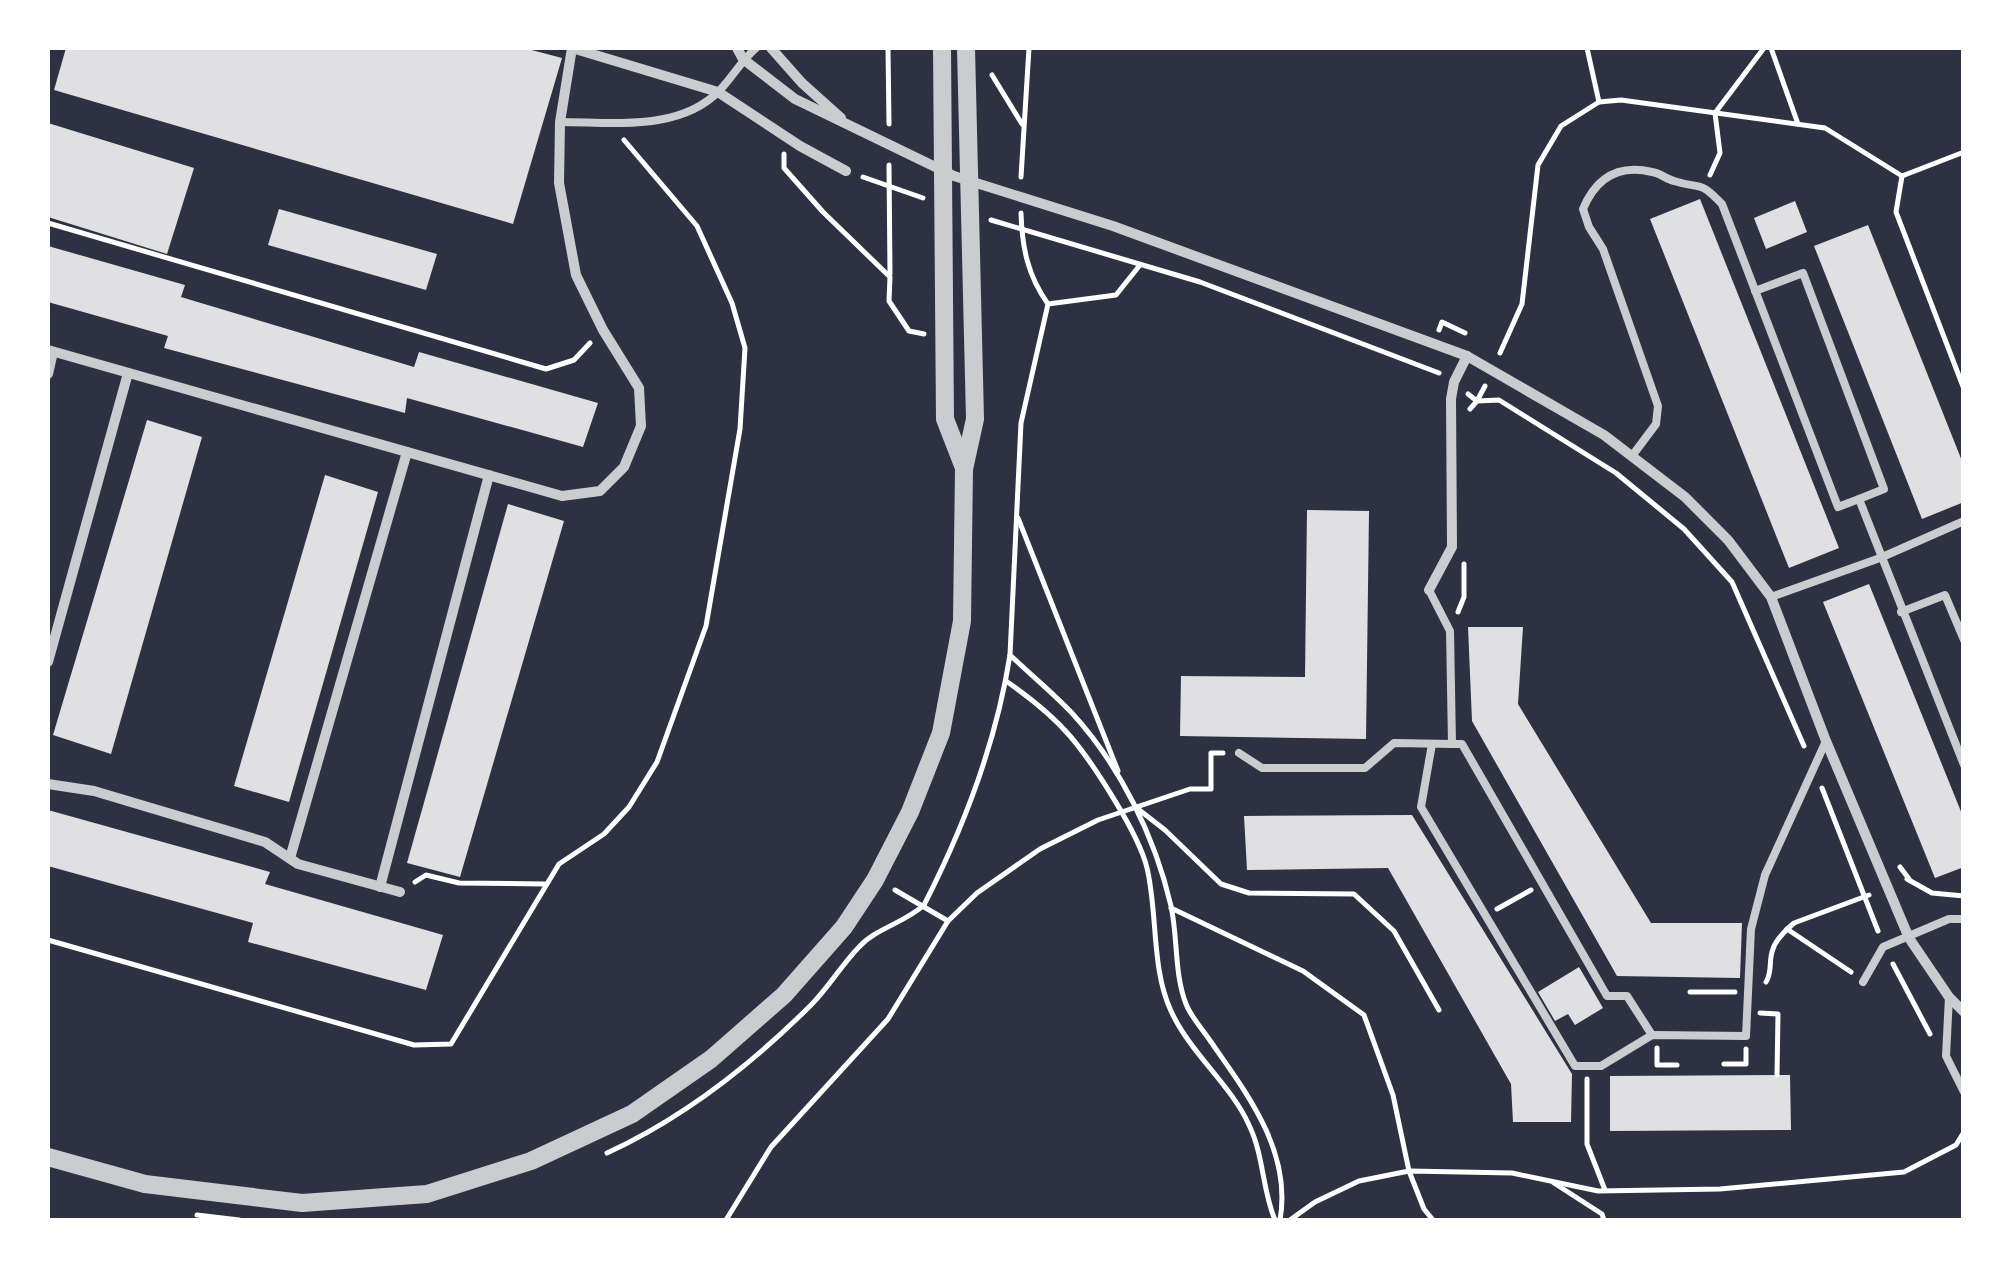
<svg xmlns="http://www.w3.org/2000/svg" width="2011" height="1268" viewBox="0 0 2011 1268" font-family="'DM Sans',sans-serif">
<rect width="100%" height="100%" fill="#2d3142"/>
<g fill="#e0e0e3">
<path d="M66 48H524L562 58 513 224 54 90Z"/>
<path d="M48 123 194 168 167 254 48 217Z"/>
<path d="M1700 199 1839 548 1789 568 1650 219Z"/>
<path d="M1795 201 1807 232 1766 249 1754 218Z"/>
<path d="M279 209 437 254 426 290 268 245Z"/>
<path d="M1868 225 1964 466V502L1922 519 1814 246Z"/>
<path d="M48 246 185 285 181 297 414 367 419 352 598 403 583 447 407 398 405 413 164 348 168 336 48 302Z"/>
<path d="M147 420 202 437 111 754 53 735Z"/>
<path d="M325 475 378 492 289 802 234 786Z"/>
<path d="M508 504 564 521 460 877 407 863Z"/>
<path d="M1307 510 1369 511 1366 739 1180 736 1181 676 1305 677Z"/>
<path d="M1869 584 1964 819V867L1935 878 1823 602Z"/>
<path d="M1468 627H1523L1518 704 1651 923H1742L1740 978 1617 976 1472 721Z"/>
<path d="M48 810 270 872 265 884 443 935 426 990 248 942 253 923 48 866Z"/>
<path d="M1412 815 1572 1074 1571 1122H1513L1511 1084 1388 868 1247 870 1244 816Z"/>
<path d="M1579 967 1603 1008 1575 1025 1568 1014 1555 1021 1538 992Z"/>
<path d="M1790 1075 1791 1130 1610 1131V1076Z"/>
</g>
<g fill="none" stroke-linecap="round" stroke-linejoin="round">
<g stroke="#fff" stroke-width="5">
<path d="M888 48 889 124"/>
<path d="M1587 48 1599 102"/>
<path d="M1771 48 1798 124"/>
<path d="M992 75 1022 124"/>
<path d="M784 154V168L823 212 890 277 889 301 909 331 924 334"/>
<path d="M889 165 890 274"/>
<path d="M1710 175 1720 153 1715 113 1764 48"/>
<path d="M1902 176 1896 212 1964 389"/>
<path d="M863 177 923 198"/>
<path d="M1021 177 1029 48"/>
<path d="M991 220 1200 282 1439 373"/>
<path d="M48 223 546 369 574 360 590 343"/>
<path d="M1048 304 1116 295 1140 265"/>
<path d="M1439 330 1442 322 1465 333"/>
<path d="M1500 353 1522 304 1538 165 1561 126 1599 102 1621 100 1825 128 1902 176 1964 152"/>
<path d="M1468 394 1477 401 1485 386"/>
<path d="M1470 409 1477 401 1499 400 1616 473 1684 529 1732 582 1804 746"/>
<path d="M1018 518 1118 771"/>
<path d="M1458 612 1464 597V564"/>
<path d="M1010 655C1030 674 1052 692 1071 712 1120 765 1155 837 1171 906 1178 938 1174 973 1186 1004 1191 1017 1203 1030 1211 1042 1248 1095 1292 1152 1280 1220"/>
<path d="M1006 681C1029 697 1052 715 1070 736 1093 763 1139 834 1147 868 1158 914 1151 968 1171 1011 1190 1053 1232 1086 1249 1125 1264 1156 1262 1189 1275 1220"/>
<path d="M1822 788 1878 931"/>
<path d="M1138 809 1165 830 1221 884 1249 893 1354 894 1394 931 1439 1010"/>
<path d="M1900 867 1909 879"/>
<path d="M1907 879 1932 893 1964 896"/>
<path d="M415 882 426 875 459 883 545 884"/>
<path d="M895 890 948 921"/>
<path d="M1171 908 1303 971 1364 1015 1393 1095 1409 1171 1424 1209 1433 1220"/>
<path d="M1497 909 1531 890"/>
<path d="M1787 929 1851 972"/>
<path d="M48 940 414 1045 451 1044 559 864 604 834 629 807 657 762 706 626 740 429 745 348 732 303 697 226 624 140"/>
<path d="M1893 964 1930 1034"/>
<path d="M1766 982C1773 971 1768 961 1773 949 1776 939 1787 929 1794 923L1869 895"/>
<path d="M1690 992H1735"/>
<path d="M1760 1013 1778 1014 1777 1075"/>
<path d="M1657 1048V1065H1677"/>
<path d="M1724 1064H1746V1049"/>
<path d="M1587 1079V1144L1605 1190"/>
<path d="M607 1153C683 1118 752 1064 811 1005 829 987 842 964 860 946 877 928 906 922 924 905 965 825 996 744 1010 655L1021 423 1048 304C1028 276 1022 248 1021 213"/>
<path d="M1554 1183 1602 1214 1604 1220"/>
<path d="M197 1215 239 1220"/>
<path d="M726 1220 771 1147 888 1019 948 921 977 893 1040 849 1098 820 1190 789H1211V753H1223"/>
<path d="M1290 1220 1315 1202 1359 1181 1409 1171 1512 1173 1598 1191 1720 1189 1904 1172 1956 1145 1964 1132"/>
</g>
<g stroke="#caccd0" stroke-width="8">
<path d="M560 122C613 122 680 132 720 90 733 76 742 60 756 48"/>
<path d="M1755 291 1803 273 1884 489 1859 499"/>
<path d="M1632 456 1656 424 1658 406 1603 249 1589 227 1583 209C1596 178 1618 164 1652 172 1660 173 1666 179 1674 181 1702 190 1698 179 1722 204L1838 507 1859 499 1964 765"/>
<path d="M1771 597 1880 558 1964 521"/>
<path d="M1901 612 1945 595 1964 640"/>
<path d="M1432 744 1421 807 1575 1066H1601L1652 1035 1746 1036 1751 929 1765 875 1826 741"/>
<path d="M1452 744H1462L1607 996H1627L1652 1035"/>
<path d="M1239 753 1262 768H1365L1394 743 1452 744 1450 631 1429 590"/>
<path d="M1863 982 1883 947 1949 919H1964"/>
<path d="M1949 997 1946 1056 1964 1092"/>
</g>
<g stroke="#caccd0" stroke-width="10">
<path d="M572 48 718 92 800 146 846 171"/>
<path d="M737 48 743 59 795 99 954 176 1113 226 1467 356 1604 435 1685 497 1728 540 1771 597 1826 741 1909 938 1949 997 1964 1012"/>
<path d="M771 48 802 83 841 118"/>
<path d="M48 350 562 496 600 491 624 467 641 426 639 388 603 330 576 275 559 183 560 122 572 48"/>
<path d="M48 374 53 352"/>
<path d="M1429 590 1452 547 1451 399 1454 382 1467 356"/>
<path d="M48 662 128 373"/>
<path d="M48 784 94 791 265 842 298 864 400 892"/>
<path d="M290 858 407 452"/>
<path d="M380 887 489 475"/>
</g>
<g stroke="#caccd0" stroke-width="18">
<path d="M942 48 945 419 964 468"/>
<path d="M48 1157 145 1184 302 1203 427 1194 531 1161 632 1114 711 1059 784 995 844 927 875 880 910 812 941 733 962 621 964 469 975 419 966 48"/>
</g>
</g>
<rect width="2011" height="1268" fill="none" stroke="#ffffff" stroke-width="100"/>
</svg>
